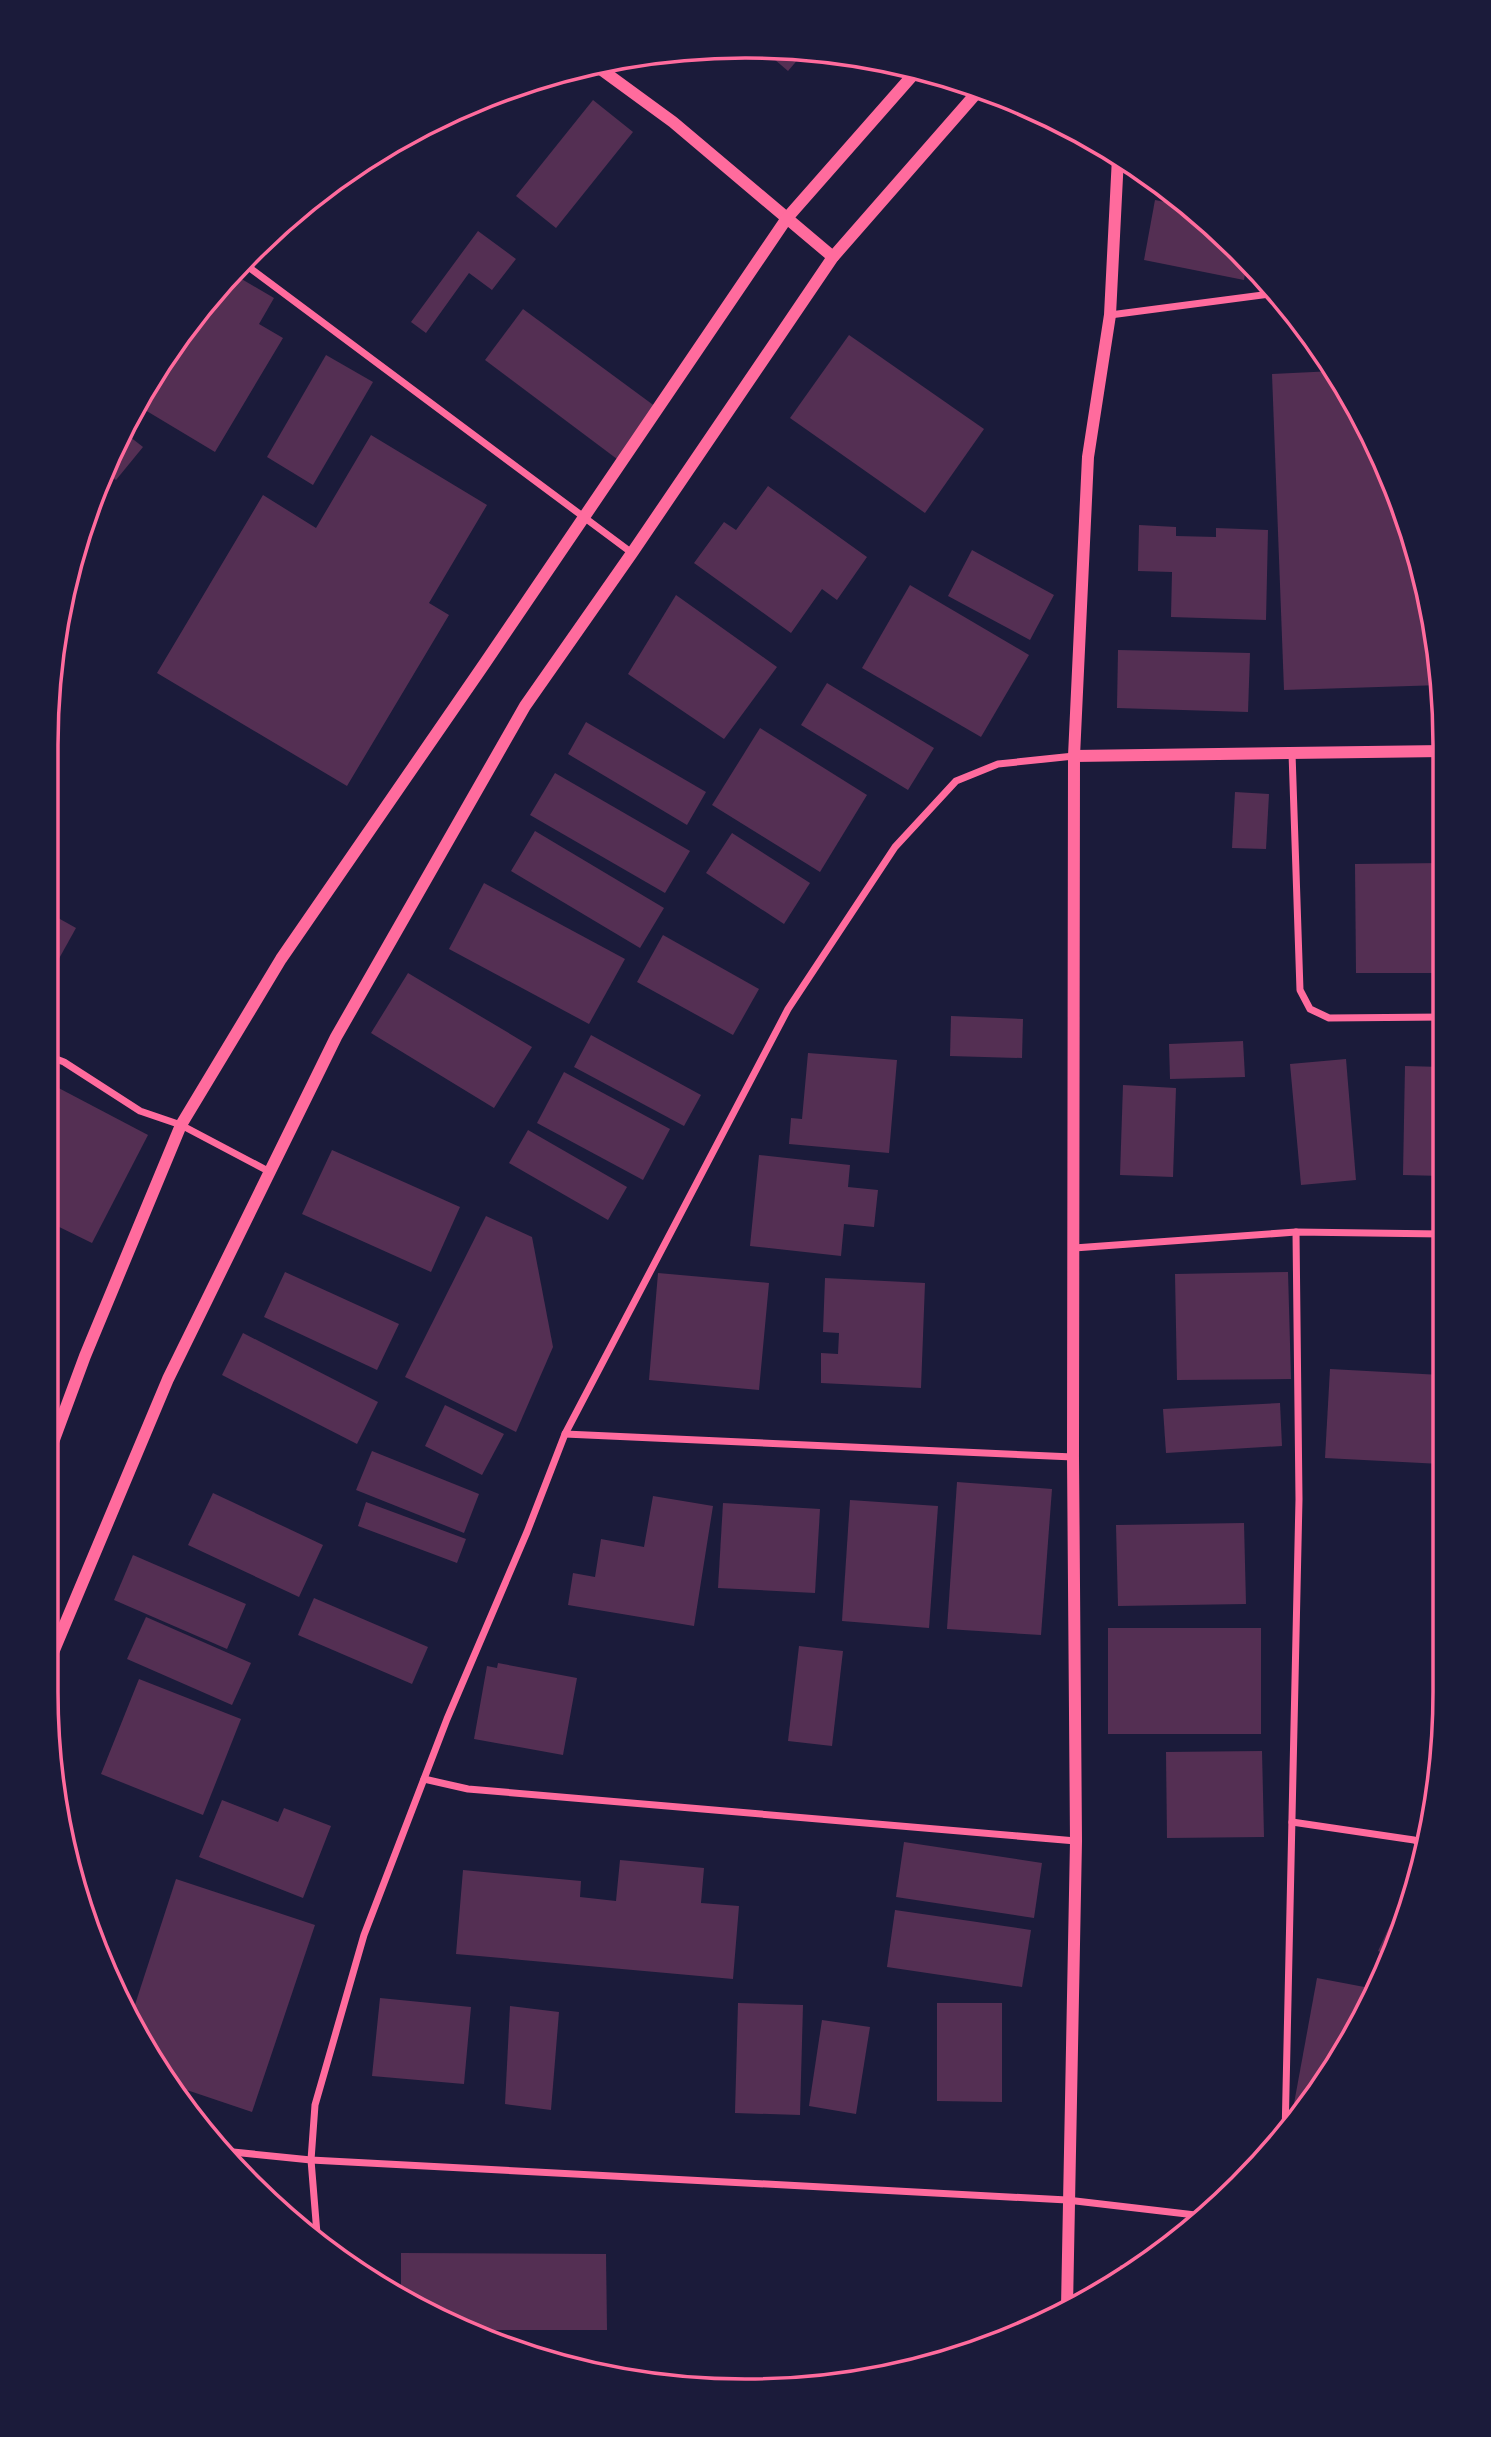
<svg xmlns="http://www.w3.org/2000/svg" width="1491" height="2437" viewBox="0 0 1491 2437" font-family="'Alegreya Sans',sans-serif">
<rect width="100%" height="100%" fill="#1b1b3a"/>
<g fill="#542f53">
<path d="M791 47 806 50 788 71 761 48Z"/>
<path d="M593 100 633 132 556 228 516 196Z"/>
<path d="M1155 200 1190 207 1247 261 1244 280 1144 260Z"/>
<path d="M478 231 516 259 492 290 469 273 426 333 411 322Z"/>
<path d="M233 274 274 298 259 324 283 338 215 452 140 407 197 312Z"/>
<path d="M523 309 656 407 617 459 485 360Z"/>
<path d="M849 335 984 429 925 513 790 418Z"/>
<path d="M326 355 373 382 313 485 267 457Z"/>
<path d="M1334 371 1352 396 1422 564 1442 685 1284 690 1272 374Z"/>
<path d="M125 433 143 447 116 480 103 470Z"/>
<path d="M371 435 487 505 429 603 449 615 347 786 157 673 263 495 316 528Z"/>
<path d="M768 486 867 557 837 600 822 589 791 633 694 563 724 522 736 530Z"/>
<path d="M1139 525 1176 527V536L1216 537V528L1268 530 1266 620 1171 617 1172 572 1138 571Z"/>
<path d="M972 550 1054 595 1030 640 948 596Z"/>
<path d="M910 585 1029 655 981 737 862 668Z"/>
<path d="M676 595 777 667 724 739 628 674Z"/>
<path d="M1118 650 1250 653 1248 712 1117 708Z"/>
<path d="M827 683 934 748 908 790 801 725Z"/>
<path d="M586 722 706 792 687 825 568 754Z"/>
<path d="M760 728 867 795 820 872 712 805Z"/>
<path d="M555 773 690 851 665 893 530 815Z"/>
<path d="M1235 792 1269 794 1266 849 1232 848Z"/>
<path d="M535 831 664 908 640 948 511 871Z"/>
<path d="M732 833 810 883 784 924 706 873Z"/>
<path d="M1443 863V973H1356L1355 864Z"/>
<path d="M484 883 625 959 589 1024 449 949Z"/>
<path d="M51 914 76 928 51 973Z"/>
<path d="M663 935 759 989 733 1035 637 982Z"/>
<path d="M408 973 532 1047 494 1108 371 1033Z"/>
<path d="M951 1016 1023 1019 1022 1058 950 1056Z"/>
<path d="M591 1035 701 1095 684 1126 574 1067Z"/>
<path d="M1243 1041 1245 1077 1170 1079 1169 1044Z"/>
<path d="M808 1053 897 1060 889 1153 789 1144 791 1118 802 1119Z"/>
<path d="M1346 1059 1356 1180 1301 1185 1290 1064Z"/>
<path d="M1405 1066 1442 1067V1176L1403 1175Z"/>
<path d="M564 1072 670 1129 643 1180 537 1123Z"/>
<path d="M51 1084 148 1135 92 1243 51 1223Z"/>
<path d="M1123 1085 1176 1088 1173 1177 1120 1175Z"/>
<path d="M528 1130 627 1187 608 1220 509 1163Z"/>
<path d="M332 1150 460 1207 431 1272 302 1214Z"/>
<path d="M759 1155 850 1165 848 1187 878 1190 874 1227 844 1224 841 1256 750 1246Z"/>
<path d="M486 1216 532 1237 553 1347 516 1432 405 1377Z"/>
<path d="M285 1272 399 1324 377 1370 264 1317Z"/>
<path d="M1288 1272 1291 1379 1177 1380 1175 1274Z"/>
<path d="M658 1273 769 1283 759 1390 649 1380Z"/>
<path d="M825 1278 925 1283 921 1388 821 1383V1353L838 1354 839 1333 823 1332Z"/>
<path d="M243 1333 378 1402 357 1444 222 1375Z"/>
<path d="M1330 1369 1441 1375V1464L1325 1458Z"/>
<path d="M1280 1403 1282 1446 1166 1453 1163 1409Z"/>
<path d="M445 1405 504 1434 482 1475 425 1446Z"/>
<path d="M372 1451 479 1494 464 1533 356 1490Z"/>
<path d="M957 1482 1052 1489 1041 1635 947 1629Z"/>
<path d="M213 1493 323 1545 299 1597 188 1545Z"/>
<path d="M653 1496 713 1506 694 1626 568 1605 573 1573 595 1577 601 1539 644 1547Z"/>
<path d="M850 1500 938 1506 929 1628 842 1621Z"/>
<path d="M366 1502 466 1539 457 1563 358 1526Z"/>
<path d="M723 1503 820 1509 815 1593 718 1588Z"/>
<path d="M1244 1523 1246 1604 1118 1606 1116 1525Z"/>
<path d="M133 1555 246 1604 227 1649 114 1600Z"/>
<path d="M314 1598 428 1647 412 1684 298 1635Z"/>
<path d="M146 1617 251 1663 232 1705 127 1659Z"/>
<rect x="1108" y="1628" width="153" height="106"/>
<path d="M799 1646 843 1651 832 1746 788 1741Z"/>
<path d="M498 1663 577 1678 563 1755 474 1739 487 1666 497 1668Z"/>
<path d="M139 1679 241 1719 203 1815 101 1774Z"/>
<path d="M1262 1751 1264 1837 1167 1838 1166 1752Z"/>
<path d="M1440 1761V1782L1431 1813 1422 1810Z"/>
<path d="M222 1800 278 1822 284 1808 331 1826 303 1898 199 1857Z"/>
<path d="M904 1842 1042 1863 1034 1918 896 1897Z"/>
<path d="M620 1860 704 1868 701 1903 739 1906 733 1979 456 1954 463 1870 581 1881 580 1897 616 1901Z"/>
<path d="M1413 1876H1415L1393 1958 1378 1951Z"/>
<path d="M176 1879 315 1925 252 2112 169 2084 130 2020Z"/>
<path d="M895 1910 1031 1930 1022 1987 887 1967Z"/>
<path d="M1317 1978 1375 1989 1301 2117 1289 2131Z"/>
<path d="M380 1998 471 2007 464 2084 372 2076Z"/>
<path d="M738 2003 803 2005 800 2115 735 2113Z"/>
<path d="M937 2003H1002V2102L937 2101Z"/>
<path d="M510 2006 559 2012 551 2110 505 2104Z"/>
<path d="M822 2020 870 2027 856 2114 809 2106Z"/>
<path d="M401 2253 606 2254 607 2330H461L436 2319 401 2298Z"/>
<path d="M1120 2265 1144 2266 1120 2281Z"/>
</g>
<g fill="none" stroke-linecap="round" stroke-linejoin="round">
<g stroke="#ff6b9d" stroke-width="7">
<path d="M243 263 632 553"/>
<path d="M1110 315 1278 293"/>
<path d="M1292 753 1300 990 1310 1009 1329 1018 1443 1017"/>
<path d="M51 1057 64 1062 140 1111 181 1125 270 1172"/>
<path d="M1074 1248 1296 1232 1442 1234"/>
<path d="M565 1434 1073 1457"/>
<path d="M424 1779 468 1789 1076 1841"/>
<path d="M1292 1822 1414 1840 1423 1844"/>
<path d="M1285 2136 1299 1499 1296 1232"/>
<path d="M223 2151 311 2160 1067 2200 1204 2216"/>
<path d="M318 2246 311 2160 315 2105 364 1935 447 1719 527 1532 565 1434 788 1009 895 847 956 781 998 764 1074 756"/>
</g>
<g stroke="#ff6b9d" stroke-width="12">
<path d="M595 65 673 122 833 257"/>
<path d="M1074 756 1444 751"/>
<path d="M52 1445 85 1356 181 1125 281 959 485 663 787 218 919 68"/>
<path d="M52 1655 168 1379 336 1037 525 706 632 553 833 257 980 89"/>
<path d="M1067 2307 1076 1841 1073 1457 1074 756 1088 457 1110 315 1118 157"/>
</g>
</g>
<path d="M0 0H1491V2437H0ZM745 58H746A687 687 0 0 1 1433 745V1692A687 687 0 0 1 746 2379H745A687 687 0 0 1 58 1692V745A687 687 0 0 1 745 58Z" fill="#1b1b3a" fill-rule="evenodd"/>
<path fill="none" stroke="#ff6b9d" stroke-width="3.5" d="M745 58H746A687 687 0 0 1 1433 745V1692A687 687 0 0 1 746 2379H745A687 687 0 0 1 58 1692V745A687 687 0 0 1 745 58Z"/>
</svg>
